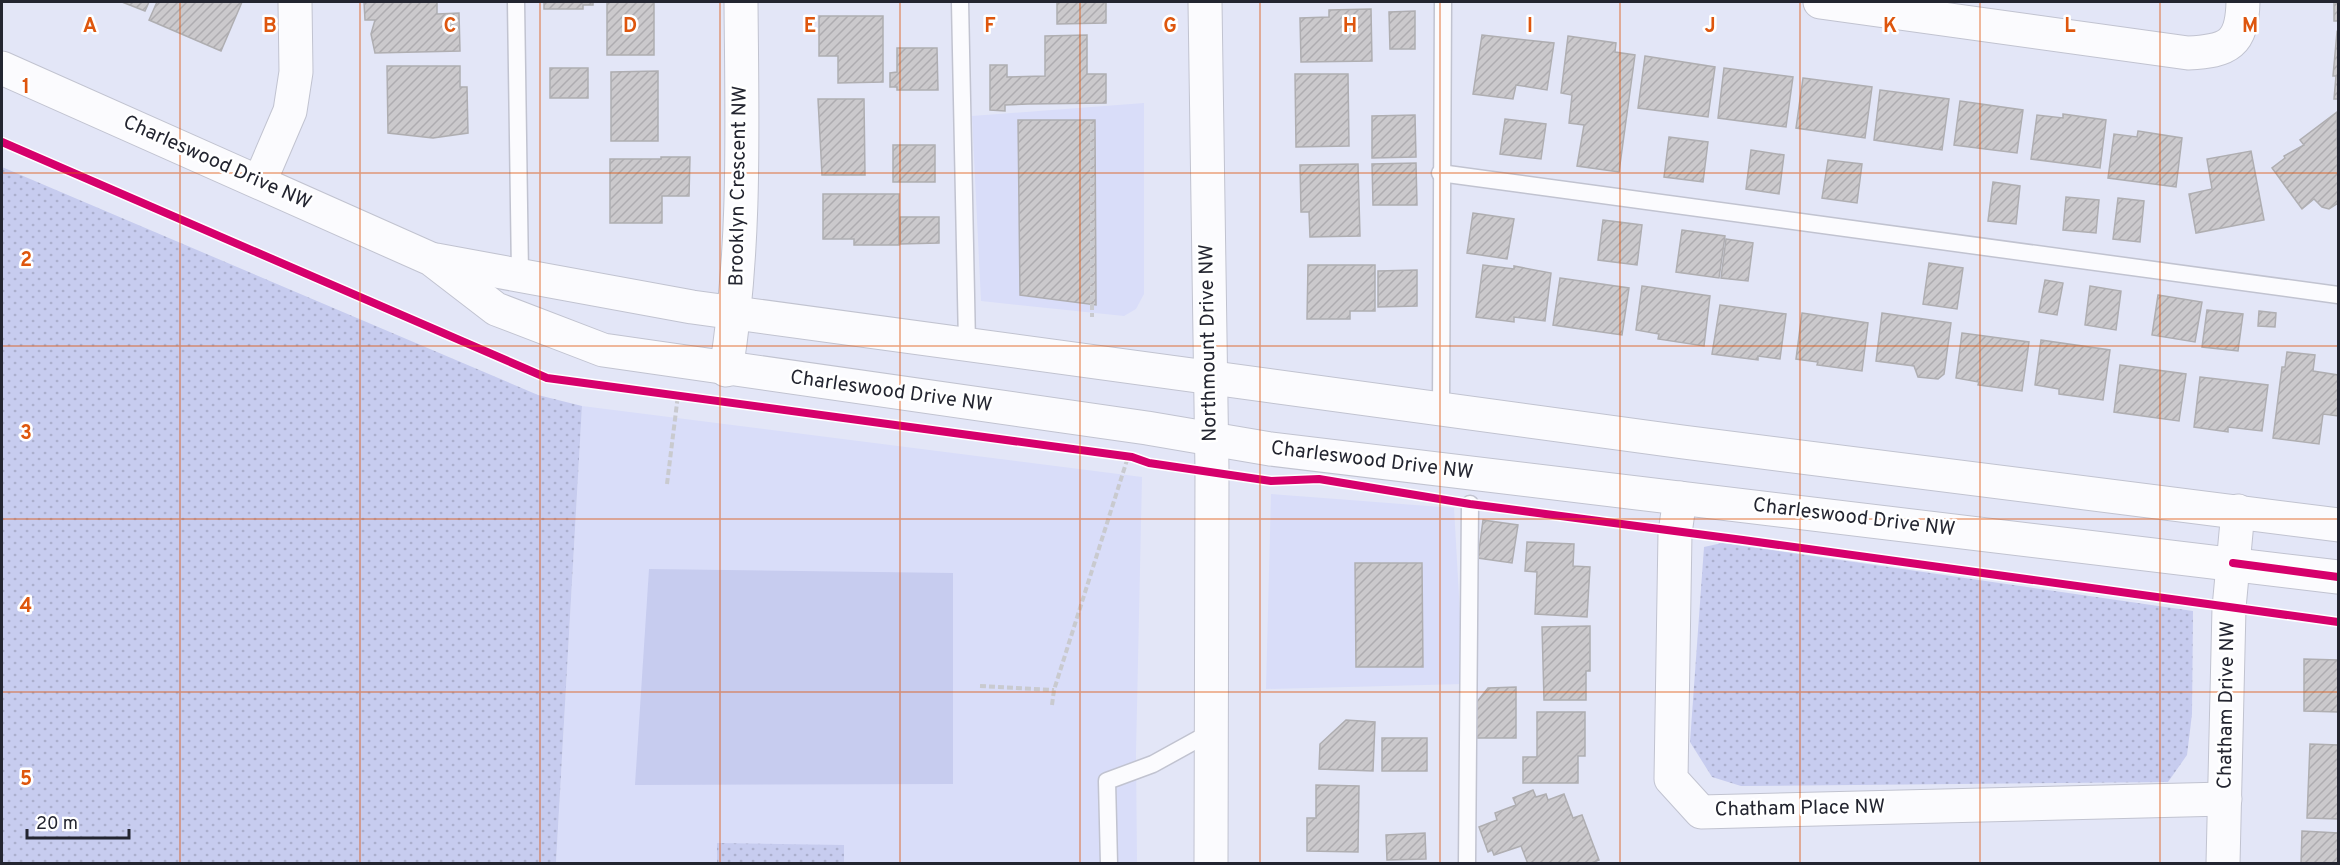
<svg xmlns="http://www.w3.org/2000/svg" width="2340" height="865" viewBox="0 0 2340 865" font-family="Overpass,sans-serif">
<defs>
<pattern id="park-dots" width="8" height="8" patternUnits="userSpaceOnUse" patternTransform="scale(1.5)"><rect width="8" height="8" fill="#c7ccef"/><path d="M2 2h.1M6 6h.1" fill="none" stroke="#abafcd" stroke-width="1.8" stroke-linecap="round"/></pattern>
<pattern id="building-hatch" width="6" height="6" patternUnits="userSpaceOnUse" patternTransform="scale(1.5)"><rect width="6" height="6" fill="#cbc9cc"/><path d="M-1 1l2-2M0 6l6-6M5 7l2-2" fill="none" stroke="#aeacb0"/></pattern>
</defs>
<rect width="100%" height="100%" fill="#e3e6f7"/>
<g fill="#d9ddf9">
<path d="M1144 103V294L1136 309 1124 316 981 301 972 116Z"/>
<path d="M582 406 1142 477 1136 753 1137 863 556 864Z"/>
<path d="M1271 494 1454 508 1464 684 1266 689Z"/>
</g>
<path fill="#c7ccef" d="M649 569 953 573V784L635 785Z"/>
<g fill="url(#park-dots)">
<path d="M2 167 538 395 582 406 556 863H2Z"/>
<path d="M1722 543 2193 611 2192 714 2187 755 2168 782 1741 786 1712 777 1690 742 1704 547Z"/>
<path d="M717 843 844 845V863H717Z"/>
</g>
<g fill="url(#building-hatch)" stroke="#afaeb1" stroke-width="1.5">
<path d="M122 2H149L145 11Z"/>
<path d="M157 2H242L221 51 149 20Z"/>
<path d="M364 2H437V14L459 13 460 51 375 53 371 34 375 20H365Z"/>
<path d="M544 2H593V5H583V9H544Z"/>
<rect x="607" y="2" width="47" height="53"/>
<path d="M1057 2H1106V23L1057 24Z"/>
<rect x="2334" y="2" width="4" height="19"/>
<path d="M1371 9 1372 61 1301 62 1300 18 1329 17V10Z"/>
<path d="M1415 11V49H1390L1389 12Z"/>
<path d="M819 16H883V82L838 83V56H819Z"/>
<path d="M2337 32 2338 33V99H2334L2336 76H2333Z"/>
<path d="M1087 35V74H1106V103L1028 104 1005 105V111L990 110V65H1007V77L1045 76V36Z"/>
<path d="M1482 35 1554 43 1547 90 1516 85 1513 99 1473 94Z"/>
<path d="M1568 36 1616 43 1615 52 1635 55 1619 172 1577 166 1584 125 1569 123 1572 95 1561 93Z"/>
<path d="M897 48H937L938 90H897V87H890V73L897 72Z"/>
<path d="M1645 56 1715 67 1708 117 1638 108Z"/>
<path d="M387 66H460V87H467L468 133 433 138 388 133Z"/>
<rect x="550" y="68" width="38" height="30"/>
<path d="M1724 68 1793 77 1786 127 1718 118Z"/>
<path d="M658 71V141H611V72Z"/>
<path d="M1295 74H1348L1349 146 1296 147Z"/>
<path d="M1803 78 1872 87 1865 138 1796 128Z"/>
<path d="M1880 90 1949 99 1942 150 1874 140Z"/>
<path d="M818 99H864L865 175H822Z"/>
<path d="M1960 101 2023 110 2017 153 1954 145Z"/>
<path d="M2337 112 2338 203 2329 209 2322 207 2314 199 2302 209 2272 168 2285 158 2284 156 2304 145 2300 140Z"/>
<path d="M2063 114 2106 120 2100 168 2031 159 2037 115 2063 118Z"/>
<path d="M1415 115 1416 157 1372 158V116Z"/>
<path d="M1505 119 1546 124 1541 159 1500 154Z"/>
<path d="M1018 120H1095L1096 305 1020 295Z"/>
<path d="M2138 131 2182 138 2176 187 2108 178 2114 134 2137 137Z"/>
<path d="M1669 137 1708 142 1703 182 1664 177Z"/>
<rect x="893" y="145" width="42" height="37"/>
<path d="M1751 150 1784 155 1779 194 1746 189Z"/>
<path d="M2251 151 2264 220 2196 233 2189 194 2212 189 2207 159Z"/>
<path d="M661 157H690L689 196H662V223H610V159H661Z"/>
<path d="M1828 160 1862 164 1857 203 1822 198Z"/>
<path d="M1416 163 1417 205H1373L1372 164Z"/>
<path d="M1358 164 1360 236 1310 237 1309 212H1301L1300 165Z"/>
<path d="M1993 182 2020 186 2016 224 1988 221Z"/>
<path d="M823 194H899V245H854V239H823Z"/>
<path d="M2066 197 2099 200 2096 233 2063 230Z"/>
<path d="M2118 198 2144 201 2140 242 2113 239Z"/>
<path d="M1473 213 1514 219 1507 259 1467 253Z"/>
<path d="M900 217H939V243L900 244Z"/>
<path d="M1603 220 1642 225 1637 265 1598 260Z"/>
<path d="M1682 230 1725 236 1719 278 1676 272Z"/>
<path d="M1726 239 1753 243 1748 281 1721 278Z"/>
<path d="M1929 263 1963 268 1957 309 1923 304Z"/>
<path d="M1308 265H1375V311H1350V319H1307Z"/>
<path d="M1483 265 1514 269V266L1551 273 1545 321 1514 317V322L1476 317Z"/>
<path d="M1417 270V306L1378 307V271Z"/>
<path d="M1560 278 1629 288 1622 335 1553 325Z"/>
<path d="M2045 280 2063 283 2057 315 2039 312Z"/>
<path d="M1642 286 1710 296 1704 346 1658 339 1659 334 1636 330Z"/>
<path d="M2090 286 2121 291 2116 330 2085 325Z"/>
<path d="M2158 295 2202 302 2195 342 2152 335Z"/>
<path d="M1720 305 1786 314 1780 359 1758 356V360L1712 354Z"/>
<path d="M2207 310 2243 314 2238 351 2202 347Z"/>
<path d="M2259 311 2276 313 2275 327 2258 326Z"/>
<path d="M1802 313 1868 323 1862 371 1817 365 1818 362 1796 359Z"/>
<path d="M1882 313 1951 323 1944 374 1938 379 1918 377 1914 366 1876 361Z"/>
<path d="M1962 333 2029 342 2022 391 1978 385 1979 382 1956 378Z"/>
<path d="M2041 340 2110 350 2103 400 2059 394V389L2035 385Z"/>
<path d="M2287 352 2315 355 2313 371 2338 375V416L2323 414 2319 444 2273 438 2282 367H2285Z"/>
<path d="M2120 365 2186 374 2179 421 2114 412Z"/>
<path d="M2200 377 2268 385 2262 431 2228 427V432L2194 427Z"/>
<path d="M1483 520 1518 525 1512 563 1478 558Z"/>
<path d="M1527 542 1574 544 1573 566 1590 567 1587 617 1535 614 1537 572 1525 571Z"/>
<path d="M1355 563H1422L1423 667H1356Z"/>
<path d="M1590 626V671H1586V700H1544L1542 627Z"/>
<path d="M2304 659 2338 660V712L2304 711Z"/>
<path d="M1516 687V738H1476V703L1488 688Z"/>
<path d="M1537 712H1585V756H1578V783H1523V757H1537Z"/>
<path d="M1346 720 1375 722 1373 771 1319 769 1320 744Z"/>
<rect x="1382" y="738" width="45" height="33"/>
<path d="M2310 744 2338 745V819L2307 818Z"/>
<path d="M1316 785 1359 786 1358 852 1307 851V818H1316Z"/>
<path d="M1533 790 1536 797 1546 794 1548 800 1564 794 1573 818 1582 815 1599 860 1589 864H1528L1521 846 1494 855 1492 850 1488 852 1479 827 1497 820 1495 813 1516 805 1513 798Z"/>
<path d="M2302 831 2338 833V864H2301Z"/>
<path d="M1425 833 1426 859 1387 860 1386 835Z"/>
</g>
<g fill="none" stroke-linecap="round" stroke-linejoin="round">
<g stroke="#c1c3d0" stroke-width="19">
<g id="service">
<path d="M516 2 520 274"/>
<path d="M960 2 967 344"/>
<path d="M1440 173 2338 295"/>
<path d="M1441 408 1443 2"/>
<path d="M1109 864 1107 781 1153 764 1211 732"/>
<path d="M1467 864 1470 504"/>
</g>
</g>
<g stroke="#c1c3d0" stroke-width="35">
<g id="minor">
<path d="M1820 2 2188 53C2229 51 2242 44 2243 2"/>
<path d="M260 181 290 111 296 72 295 2"/>
<path d="M726 370C746 247 742 125 741 2"/>
<path d="M1680 498 1675 533 1671 779 1701 812 2225 799"/>
<path d="M2223 864 2229 608 2238 511"/>
</g>
</g>
<g stroke="#c1c3d0" stroke-width="35">
<g id="tertiary">
<path d="M1205 2 1212 471 1211 864"/>
<path d="M2 68 431 259 496 309 603 350 1147 428 1270 449 2338 577"/>
<path d="M436 260 692 307 1683 442 2338 525"/>
</g>
</g>
<g stroke="#c9cacf" stroke-width="4" stroke-dasharray="6 3" stroke-linecap="butt">
<path d="M1092 124V317"/>
<path d="M667 484 678 395"/>
<path d="M980 686 1054 690"/>
<path d="M1052 705 1054 690 1128 457"/>
</g>
<use href="#service" stroke="#fbfbfe" stroke-width="16"/>
<use href="#minor" stroke="#fbfbfe" stroke-width="33"/>
<use href="#tertiary" stroke="#fbfbfe" stroke-width="33"/>
<g stroke="#fff" stroke-width="11">
<g id="cycleway">
<path d="M2 142 547 378 1132 457 1149 463 1271 481 1319 479 1470 504 1743 540 2338 622"/>
<path d="M2233 563 2338 577"/>
</g>
</g>
<use href="#cycleway" stroke="#d6006c" stroke-width="8"/>
</g>
<path fill="none" stroke="#de560e" stroke-width="1.5" stroke-opacity="0.55" d="M180 2V864M360 2V864M540 2V864M720 2V864M900 2V864M1080 2V864M1260 2V864M1440 2V864M1620 2V864M1800 2V864M1980 2V864M2160 2V864M2 173H2338M2 346H2338M2 519H2338M2 692H2338"/>
<g text-anchor="middle" dominant-baseline="central" stroke-width="5" stroke-linejoin="round" paint-order="stroke">
<g font-size="20" fill="#232530" stroke="#fff">
<text transform="translate(217 163) rotate(24)">Charleswood Drive NW</text>
<text transform="translate(739 186) rotate(-89)">Brooklyn Crescent NW</text>
<text transform="translate(1209 343) rotate(-91)">Northmount Drive NW</text>
<text transform="translate(891 392) rotate(8)">Charleswood Drive NW</text>
<text transform="translate(1372 461) rotate(7)">Charleswood Drive NW</text>
<text transform="translate(1854 518) rotate(7)">Charleswood Drive NW</text>
<text transform="translate(2227 705) rotate(-89)">Chatham Drive NW</text>
<text transform="translate(1800 809) rotate(-1)">Chatham Place NW</text>
</g>
</g>
<g font-size="20" text-anchor="middle" font-weight="bold" fill="#de560e" stroke="#fff" stroke-width="5" stroke-linejoin="round" paint-order="stroke">
<text x="90" y="32">A</text>
<text x="270" y="32">B</text>
<text x="450" y="32">C</text>
<text x="630" y="32">D</text>
<text x="810" y="32">E</text>
<text x="990" y="32">F</text>
<text x="1170" y="32">G</text>
<text x="1350" y="32">H</text>
<text x="1530" y="32">I</text>
<text x="1710" y="32">J</text>
<text x="1890" y="32">K</text>
<text x="2070" y="32">L</text>
<text x="2250" y="32">M</text>
<text x="26" y="93">1</text>
<text x="26" y="266">2</text>
<text x="26" y="439">3</text>
<text x="26" y="612">4</text>
<text x="26" y="785">5</text>
</g>
<rect width="2340" height="865" fill="none" stroke="#232530" stroke-width="6"/>
<path d="M27 829v9h102v-9" fill="none" stroke="#232530" stroke-width="3"/>
<text x="36" y="829" font-size="18" fill="#232530" stroke="#ffffff" stroke-width="4.5" paint-order="stroke">20 m</text>
</svg>
